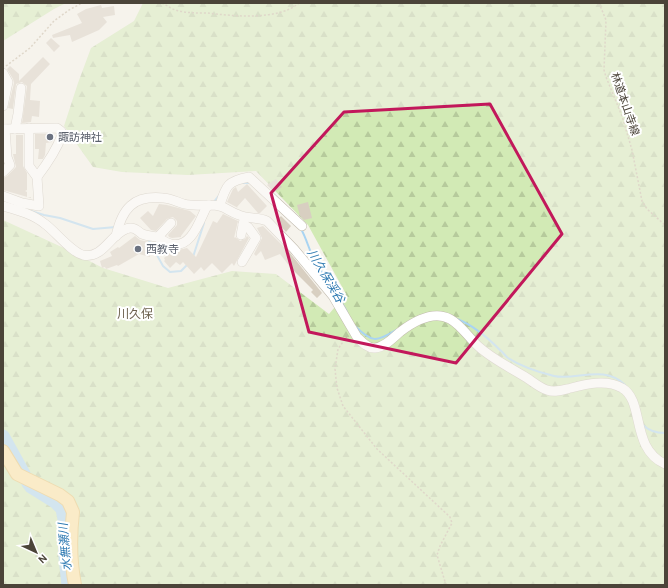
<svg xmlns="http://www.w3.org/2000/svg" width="668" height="588" viewBox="0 0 668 588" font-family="Karla,'Noto Sans JP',sans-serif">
<defs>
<pattern id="forest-firs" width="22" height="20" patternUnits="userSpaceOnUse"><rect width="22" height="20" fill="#d2eab5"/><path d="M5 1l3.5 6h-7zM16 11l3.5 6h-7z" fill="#b6ca9c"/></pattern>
</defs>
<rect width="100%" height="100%" fill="#f6f3ec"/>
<g fill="url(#forest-firs)">
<path d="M3 3H66L54 9 3 41Z"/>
<path d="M143 3H665V585H3V220L66 249 103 268 168 288 232 271 276 274 329 314 346 294 308 225 256 171 188 175 122 172 93 167 64 126 78 83 91 48 134 21Z"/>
</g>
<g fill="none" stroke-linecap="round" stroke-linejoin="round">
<g stroke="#a9d4f2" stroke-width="2">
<path d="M241 183H251"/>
<path d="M213 203 220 194"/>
<path d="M31 211 44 215 60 218 93 229 116 227"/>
<path d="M301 229C307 239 309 251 315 261 325 278 338 294 347 312"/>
<path d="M148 239 163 266 170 272 181 271 187 265"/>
<path d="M193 257 204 223"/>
<path d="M457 319C473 325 488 338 500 350 503 352 505 356 508 358 522 367 538 372 554 376 576 381 604 364 625 385"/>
<path d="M355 326C372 343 376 342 396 330"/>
<path d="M643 425C649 431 656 433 665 433"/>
</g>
<path stroke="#a9d4f2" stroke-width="13" d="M3 436 24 474 28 483 31 487 55 502 62 509 64 519 65 557 68 585"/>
</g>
<g fill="#d8cfc1">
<path d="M101 5 102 8 114 6 115 15 103 17 107 22 99 30 72 42 70 35 53 38 52 35 82 23 77 14 86 9Z"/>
<path d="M51 38 60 46 54 52 46 43Z"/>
<path d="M43 57 50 64 31 84 30 100 40 101 39 117 32 116 31 122 22 123 27 86 22 82 16 84 13 109 8 108 14 83 13 79 7 69 10 66 19 74V81Z"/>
<path d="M35 134H52V142L46 143 45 155 43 159H38L39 149H35Z"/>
<path d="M16 135H23V166L27 173V190L25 191 27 192V197H31V198L3 190V178L7 176 16 167 13 154H16Z"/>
<path d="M276 179 282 187 274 192 267 185Z"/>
<path d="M247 184 267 206 260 213H258L245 198 237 207 238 208 227 202 233 189 236 187 238 192Z"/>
<path d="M308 202 312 218 304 220 300 216 297 205Z"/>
<path d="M159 204 167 205 190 211 196 216 181 236V237L172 238 169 237 168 235 177 225V221L173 217 167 219 156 231 151 230 140 218 148 211 153 216Z"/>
<path d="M223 214 238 221 234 238 235 237 240 241 245 239 247 236 249 238 234 266 232 263 222 273 212 263 204 271 201 267 194 274 183 262 180 265 176 262 170 268 164 261 165 260 164 258 171 252 169 250H178L187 248 196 257 213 221 217 223Z"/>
<path d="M281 216 291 226 286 232 276 221Z"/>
<path d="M263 226 290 253 322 293 317 298 311 292 313 290 290 267 280 254 265 260 261 251 256 256 254 254 262 238 257 228Z"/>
<path d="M135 236 140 240 149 242 150 257 139 254 118 266 117 265 106 269 105 267 102 268 100 261 112 256 110 252 118 247 119 248Z"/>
</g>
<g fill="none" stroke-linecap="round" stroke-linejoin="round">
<g stroke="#c2bbae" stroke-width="10">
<g id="minor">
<path d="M3 73 8 82 3 106"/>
<path d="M3 129 57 128 61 131 62 135C56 151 47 164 37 177"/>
<path d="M15 129 18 114 21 88"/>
<path d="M3 172 10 165 7 157 5 129"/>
<path d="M3 196 22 203 39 206 37 177 29 166V128"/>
<path d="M220 205C226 185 228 181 249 177L302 226"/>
<path d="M3 206C17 210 33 214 45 224 55 231 71 252 83 255 103 259 110 235 126 229 133 226 137 230 142 234 147 236 152 236 157 237 162 239 165 243 171 244 191 249 199 222 206 208L209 205C226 205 225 210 239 215 248 219 258 217 267 221L294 249 333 296 357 337C362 342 368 349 375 348 385 347 393 338 400 332 413 322 433 310 450 319 461 325 469 338 478 346 492 359 511 368 527 378 533 382 540 388 547 390 555 393 563 390 571 388 586 384 607 379 622 388 645 401 630 448 665 464"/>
<path d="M241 235 244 220"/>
<path d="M116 236C122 209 133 195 163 198 170 198 177 202 184 204 192 206 201 205 209 205"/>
<path d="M158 237 171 223"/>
<path d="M242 262 256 238 248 227 243 224"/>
</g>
</g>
<g stroke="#e6c16a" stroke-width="14">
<path id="major" d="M3 451 17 474 60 495 68 501 73 512C70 538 70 559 75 585"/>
</g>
<g stroke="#c4b79f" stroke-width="1.5" stroke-dasharray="2 2" stroke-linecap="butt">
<path d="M162 3C168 6 173 10 179 11 188 13 197 13 207 13 233 16 278 21 299 3"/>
<path d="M599 3 606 20 604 70 606 77 622 116 632 150 642 201 647 209 665 225"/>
<path d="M6 66 30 48 54 21 69 10 82 3"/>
<path d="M347 336 338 349 335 369 337 388 343 406 377 449 450 517 452 523 440 546 437 555 446 585"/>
</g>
<use href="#minor" stroke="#fff" stroke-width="9"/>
<use href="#major" stroke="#ffe39c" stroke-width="12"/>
</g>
<path d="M0 0H668V588H0ZM490 104 562 234 456 363 309 332 271 193 344 112Z" fill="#f6f3ec" fill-opacity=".55" fill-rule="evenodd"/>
<path fill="none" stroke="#c2185b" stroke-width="3" stroke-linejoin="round" d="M490 104 562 234 456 363 309 332 271 193 344 112Z"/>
<g fill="#6b7280" stroke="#fff" stroke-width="1.5">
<circle cx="50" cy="137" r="4"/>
<circle cx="138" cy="249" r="4"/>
</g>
<g text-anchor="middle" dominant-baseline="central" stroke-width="4" stroke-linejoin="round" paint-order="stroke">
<g font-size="11" fill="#4b4439" stroke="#fff">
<text transform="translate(625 104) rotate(71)">林道本山寺線</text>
</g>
<g font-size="11" fill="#5b616d" stroke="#fff" text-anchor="start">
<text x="58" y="137">諏訪神社</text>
<text x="146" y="249">西教寺</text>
</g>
<g font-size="12" font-style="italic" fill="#2e7ab2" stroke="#fff">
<text transform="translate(326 276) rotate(59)">川久保渓谷</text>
<text transform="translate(65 547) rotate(-95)">水無瀬川</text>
</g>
<g font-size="12" fill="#6e6250" stroke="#fff">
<text x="135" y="314">川久保</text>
</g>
</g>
<rect width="668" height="588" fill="none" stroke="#4b4439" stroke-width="8"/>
<g transform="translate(36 552) rotate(136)" stroke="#ffffff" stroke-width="3" paint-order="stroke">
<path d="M0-3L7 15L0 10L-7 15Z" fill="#4b4439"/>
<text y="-6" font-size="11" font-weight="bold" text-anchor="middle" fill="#4b4439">N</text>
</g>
</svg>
